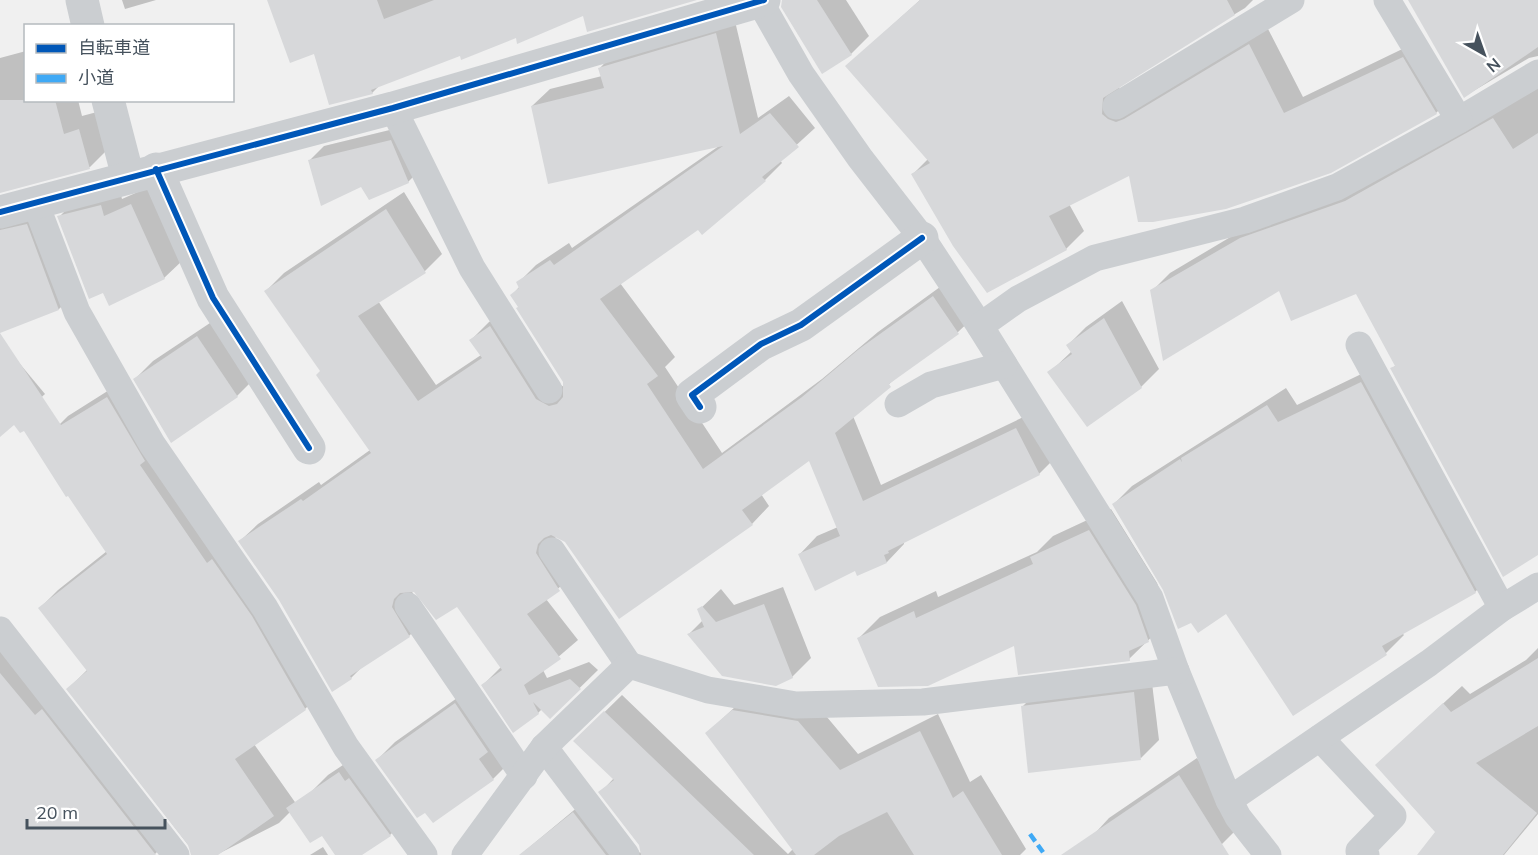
<svg xmlns="http://www.w3.org/2000/svg" width="1538" height="855" viewBox="0 0 1538 855" font-family="Mulish,'Noto Sans JP',sans-serif">
<rect width="100%" height="100%" fill="#f0f0f0"/>
<g fill="#0003">
<path d="M122 0H156L125 9Z"/>
<path d="M283 0H692L584 14 461 54 379 86 372 93 315 52Z"/>
<path d="M799 0H846L869 36 851 54Z"/>
<path d="M920 0H1253L1245 8 1119 84 1120 96 1267 27 1303 97 1421 40 1454 95 1436 113 1130 174 1069 204 1084 231 1066 249 913 174 928 159 847 66Z"/>
<path d="M1410 0H1538V56L1529 58 1465 96Z"/>
<path d="M734 17 758 118 789 96 815 128 780 160 782 163 765 180 620 283 675 357 665 367 722 453 822 379 878 332 951 279 976 315 958 332 905 370 853 416 881 485 1034 412 1057 456 1039 474 904 541V544L887 562 855 569 800 554 817 536 838 527 810 459 761 494 769 506 752 524 566 541 554 535 577 572 546 599 578 640 543 670 547 678 589 662 598 670 550 717 542 709 538 713 483 685 502 666 457 605 415 590H411L427 618 409 636 363 666 351 678 280 599 240 541 258 524 319 482 321 485 370 450 322 371 266 291 284 273 404 192 442 254 425 271 378 301 436 385 481 355 471 340 489 322 508 309 554 381 564 387V382L512 295 520 286 518 283 536 265 569 243 572 248 719 146 532 106 550 89 602 76 600 68 617 50Z"/>
<path d="M26 51V100H78L82 116 97 112 108 149 90 167 0 191V58Z"/>
<path d="M1538 85V553L1392 369 1396 365 1357 292 1279 289 1152 291 1170 273 1259 220Z"/>
<path d="M406 126 423 167 408 182 362 185 310 160 324 146Z"/>
<path d="M149 187 183 260 164 278 110 304 59 217 77 199 119 188 122 199Z"/>
<path d="M0 199 45 207 77 291 59 309 9 328 0 306Z"/>
<path d="M1122 301 1159 369 1141 387 1049 373 1072 351 1068 345 1086 327Z"/>
<path d="M216 319 255 378 237 396 171 441 135 379 153 361Z"/>
<path d="M0 340 45 394 0 435Z"/>
<path d="M1380 365 1493 574 1475 592 1402 633 1404 635 1386 653 1226 612 1165 589 1114 504 1132 486 1286 388 1297 405Z"/>
<path d="M125 380 323 691 305 709 254 744 297 805 279 823 216 855H196L68 689 88 669 40 608 58 590 107 551 50 434 68 416Z"/>
<path d="M1111 509 1157 583 1170 619 1129 659 1016 644 859 638 880 617 936 591 938 597 1037 552 1053 536Z"/>
<path d="M783 587 811 658 792 677 689 634 703 620 699 610 721 589 734 605Z"/>
<path d="M0 642 171 838 154 855H0Z"/>
<path d="M1538 648V814L1504 855H1419L1437 832 1377 765 1462 686 1470 694 1526 660Z"/>
<path d="M1151 675 1159 740 1141 758 1023 706 1041 688Z"/>
<path d="M474 686 511 761 493 779 377 760 395 742Z"/>
<path d="M750 693 816 704 858 754 938 714 970 782 981 775 1026 849 1020 855H520L591 796 637 852 643 853 640 845 600 793 614 778 575 741 622 695 788 854 793 849 707 733Z"/>
<path d="M358 755 408 817 390 835 359 855H346L310 793 328 775Z"/>
<path d="M1197 758 1240 826 1222 844 1204 855H1075L1109 818Z"/>
<path d="M323 847 328 855H310Z"/>
</g>
<g fill="#d7d8da">
<path d="M267 0H377L384 19 434 0H697L587 32 583 16 517 44 516 38 461 60 460 56 371 90 373 94 329 105 314 54 290 63Z"/>
<path d="M782 0H817L852 55 822 74 781 7Z"/>
<path d="M920 0H1227L1235 15 1103 98 1102 114 1108 119 1116 122 1124 119 1249 44 1284 113 1403 57 1437 114 1331 173 1226 209 1153 222H1138L1129 176 1049 216 1067 250 987 293 953 246 911 174 930 163 845 66Z"/>
<path d="M1408 0H1538V47L1464 98Z"/>
<path d="M716 33 740 134 770 113 799 147 762 177 766 181 702 235 698 230 600 299 658 376 647 384 703 469 802 397 859 349 933 296 959 334 889 384 891 387 835 433 863 501 1016 428 1040 475 888 551 889 553 884 555 887 563 857 576 855 571 815 591 798 554 840 536 809 461 742 510 753 525 619 619 565 542 551 535 544 538 538 544 536 553 560 591 527 614 561 659 524 685 529 695 570 679 581 689 550 719 533 702 539 714 513 733 481 685 502 670 457 607 436 620 414 592 400 593 394 599 392 607 410 637 350 676 352 679 332 692 279 600 238 541 301 499 303 501 371 453 316 375 320 371 264 291 386 209 426 273 358 316 418 401 482 358 469 340 490 326 536 399 549 406 557 404 563 397V382L516 308 518 307 510 295 519 288 516 282 550 260 554 265 723 146 548 184 531 106 604 88 598 68Z"/>
<path d="M0 100H55L64 134 79 129 90 169 0 193Z"/>
<path d="M1493 118 1513 149 1538 133V555L1503 577 1390 368 1395 366 1356 294 1291 321 1279 291 1163 361 1150 290 1240 238 1345 201Z"/>
<path d="M391 140 409 183 369 200 361 187 321 206 308 160Z"/>
<path d="M131 204 165 279 109 306 103 293 89 299 57 216 101 205 104 216Z"/>
<path d="M27 224 59 310 0 333 61 425 107 397 145 461 140 465 207 563 212 559 252 616 306 710 235 759 274 816 218 855H191L188 845 66 689 87 671 38 608 107 554 68 496 66 497 24 431 20 433 14 425 0 437V230Z"/>
<path d="M1104 318 1142 388 1087 427 1047 372 1072 354 1066 345Z"/>
<path d="M197 336 238 397 171 443 133 379Z"/>
<path d="M1361 382 1476 593 1382 646 1387 655 1293 716 1226 614 1198 633 1191 623 1178 629 1163 590 1112 504 1180 459 1182 462 1181 458 1267 405 1278 422Z"/>
<path d="M1089 530 1136 605 1149 642 1129 651 1130 661 1018 675 1014 646 928 686 878 687 857 638 914 611 916 618 1033 564 1030 557Z"/>
<path d="M764 604 793 678 776 686 722 676 687 634 704 627 697 609 702 606 716 622Z"/>
<path d="M1538 658V726L1476 763 1537 813 1503 855H1417L1435 832 1375 765 1443 703 1451 712Z"/>
<path d="M0 673 35 715 42 709 156 855H0Z"/>
<path d="M1134 692 1141 760 1028 773 1021 706Z"/>
<path d="M455 703 488 752 479 759 494 780 433 823 425 813 417 818 375 760Z"/>
<path d="M732 710 798 721 840 770 920 731 953 798 963 791 1002 855H914L887 812 839 836 814 855H796L705 733Z"/>
<path d="M604 711 675 779 754 855H641L639 845 598 792 614 780 573 741Z"/>
<path d="M339 772 345 781 349 778 391 836 362 855H335L322 836 310 843 286 808Z"/>
<path d="M1179 775 1229 855H1061Z"/>
<path d="M573 812 606 855H519Z"/>
</g>
<g fill="none" stroke-linecap="round" stroke-linejoin="round">
<g stroke="#cbced1" stroke-width="27">
<path d="M759 0 801 74 860 158 922 238 980 326 1150 598 1176 671 1229 800 1238 817 1268 855"/>
<path d="M1116 106 1291 0"/>
<path d="M393 108 472 268 549 390"/>
<path d="M1459 120 1538 73"/>
<path d="M35 202 77 312 152 444 265 608 346 747 424 855"/>
<path d="M980 326 1018 299 1095 258 1245 220 1337 187 1459 120 1387 0"/>
<path d="M1359 345 1502 608"/>
<path d="M898 404 931 385 1004 365"/>
<path d="M552 551 629 665"/>
<path d="M408 606 524 776"/>
<path d="M0 630 176 855"/>
<path d="M1320 738 1393 816 1359 851 1366 855"/>
<path d="M544 747 626 855"/>
<path d="M1229 800 1429 663 1502 608 1538 586"/>
<path d="M465 855 544 747 629 665 708 690 796 705 923 702 1176 671"/>
</g>
<g stroke="#cbced1" stroke-width="33">
<path d="M82 0 88 26"/>
<path d="M108 100 128 177"/>
<path d="M156 169 213 298 309 448"/>
<path d="M0 212 393 108 764 0"/>
<path d="M700 407 692 395 761 344 801 325 922 238"/>
</g>
<path stroke="#3fa9f5" stroke-width="4.5" stroke-dasharray="9 4.5" stroke-linecap="butt" d="M1030 834 1045 855"/>
<g stroke="#fff" stroke-width="10">
<g id="cycleway">
<path d="M156 169 213 298 309 448"/>
<path d="M0 212 393 108 764 0"/>
<path d="M700 407 692 395 761 344 801 325 922 238"/>
</g>
</g>
<use href="#cycleway" stroke="#0057b8" stroke-width="6"/>
</g>
<rect x="24" y="24" width="210" height="78" fill="#ffffff" stroke="#b5babe" stroke-width="1.5"/>
<rect x="36" y="44" width="30" height="9" fill="#0057b8" stroke="#b5babe" stroke-width="1.5"/>
<text x="78" y="54" font-size="18" fill="#46525d">自転車道</text>
<rect x="36" y="74" width="30" height="9" fill="#3fa9f5" stroke="#b5babe" stroke-width="1.5"/>
<text x="78" y="84" font-size="18" fill="#46525d">小道</text>
<g transform="translate(1484 54) rotate(140)" stroke="#ffffff" stroke-width="4.5" paint-order="stroke">
<path d="M0-4.5L10 22L0 15L-10 22Z" fill="#46525d"/>
<text y="-9" font-size="16" font-weight="bold" text-anchor="middle" fill="#46525d">N</text>
</g>
<path d="M27 819v9h138v-9" fill="none" stroke="#46525d" stroke-width="3"/>
<text x="36" y="819" font-size="18" fill="#46525d" stroke="#ffffff" stroke-width="4.5" paint-order="stroke">20 m</text>
</svg>
